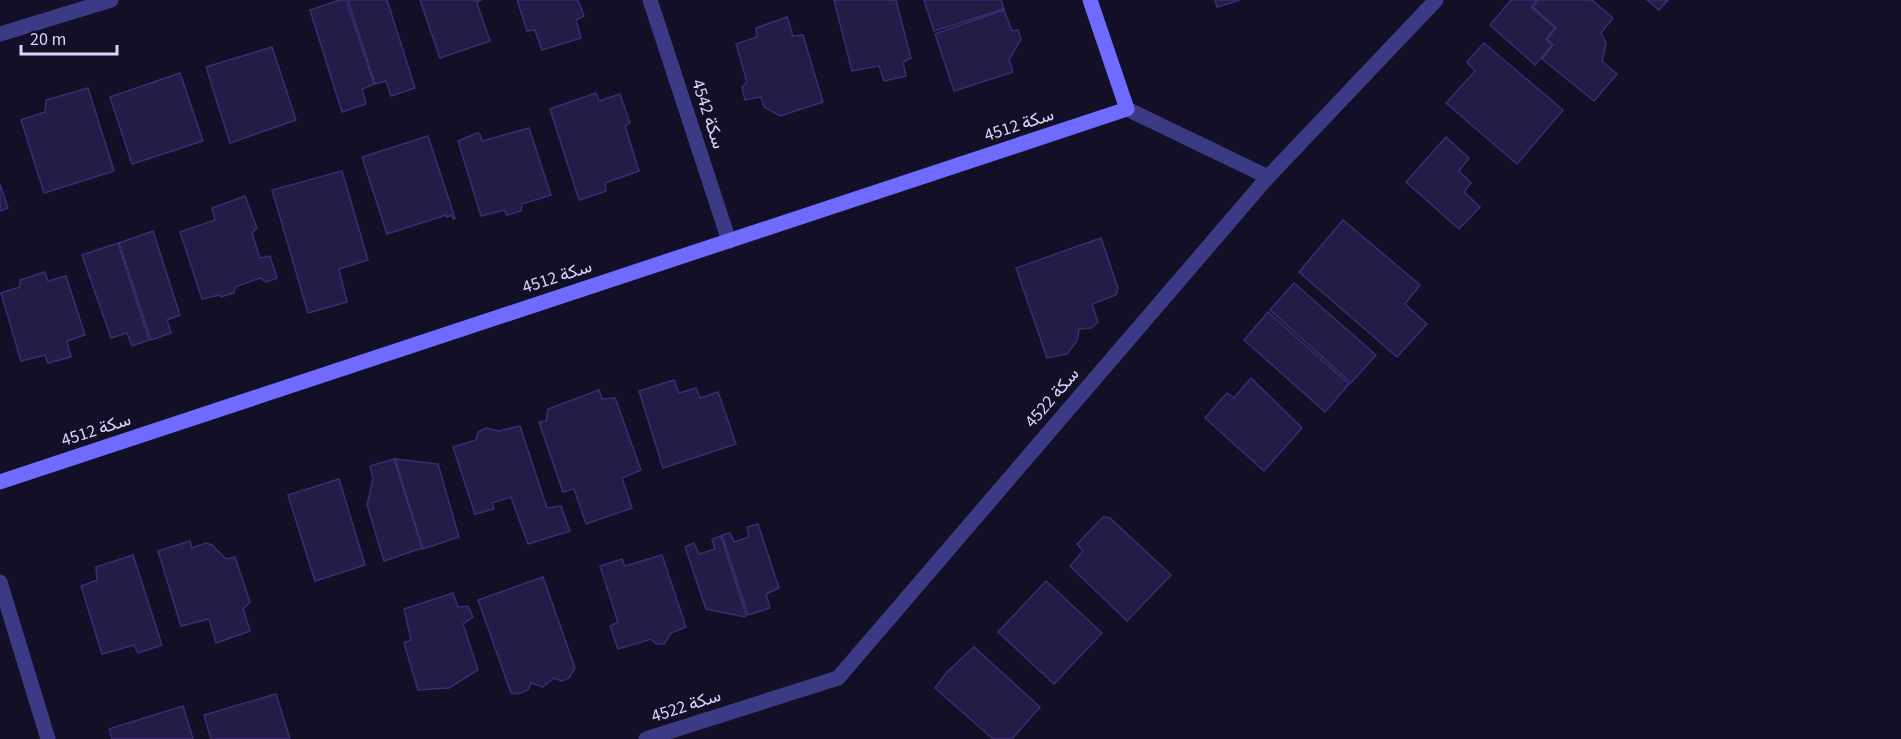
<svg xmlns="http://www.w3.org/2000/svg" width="1901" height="739" viewBox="0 0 1901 739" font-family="'Source Sans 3',Vazirmatn,sans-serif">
<rect width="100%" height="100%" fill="#130f26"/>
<g fill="#241b47" stroke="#3b2d73" stroke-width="1.5">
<path d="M340 0H346L374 84 362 89 366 104 342 112 310 10Z"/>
<path d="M348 0H387L415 88 391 96 386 81 375 84Z"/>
<path d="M420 0H481L477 3 490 41 440 58Z"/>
<path d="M517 0H578L584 16 576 20 581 38 542 50 535 30 527 31Z"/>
<path d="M834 0H896L911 58 903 62 906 76 884 81 879 66 852 71Z"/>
<path d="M924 0H1001L1004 9 934 31Z"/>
<path d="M1215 0H1240L1217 7Z"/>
<path d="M1511 0H1537L1531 7 1555 28 1546 39 1552 45 1535 65 1490 25Z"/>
<path d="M1538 0H1592L1613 18 1601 33 1606 43 1602 61 1617 74 1594 101 1542 59 1553 45 1547 39 1556 28 1533 7Z"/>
<path d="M1647 0H1668L1659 10Z"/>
<path d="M1004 10 1012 31 1018 30 1021 39 1009 60 1013 72 954 91 935 34Z"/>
<path d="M787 17 793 36 803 35 823 102 780 116 764 107 761 97 745 100 742 87 747 82 736 44 757 37 756 28Z"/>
<path d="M1484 43 1563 110 1517 164 1446 103 1475 71 1467 62Z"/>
<path d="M272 47 296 120 230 143 206 67Z"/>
<path d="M180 73 203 141 132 164 110 97Z"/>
<path d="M88 88 114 171 44 193 21 120 45 112 46 100Z"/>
<path d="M596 93 599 101 620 94 630 123 625 126 639 171 605 183 606 191 579 200 550 109Z"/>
<path d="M529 128 551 195 522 204 521 211 507 215 504 210 481 216 458 141 477 133 480 134 482 141Z"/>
<path d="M428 136 455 218 453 219 452 215 447 217 446 215 387 234 362 157Z"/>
<path d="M1446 137 1469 158 1459 171 1471 183 1464 192 1480 207 1459 229 1406 182Z"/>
<path d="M342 171 368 260 339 269 347 302 308 313 272 190Z"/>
<path d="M0 184 8 208 0 211Z"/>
<path d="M245 196 257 228 252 233 260 258 270 256 277 278 266 282 260 278 235 287 234 293 221 297 219 295 202 299 180 232 215 220 212 208Z"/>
<path d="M1343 220 1420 285 1405 304 1427 324 1397 357 1299 272Z"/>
<path d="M153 231 180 315 167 320 171 333 151 340 119 243Z"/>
<path d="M1101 238 1118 288 1116 295 1092 304 1098 322 1091 328 1079 329 1077 341 1067 354 1047 358 1016 268Z"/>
<path d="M118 243 149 340 132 346 127 333 111 338 82 255Z"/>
<path d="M45 272 48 281 66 276 85 335 67 341 71 357 48 363 45 355 21 361 1 293 20 287V280Z"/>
<path d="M1294 283 1376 355 1351 383 1270 310Z"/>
<path d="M1268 312 1349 384 1325 412 1244 340Z"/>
<path d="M1251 378 1302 428 1264 471 1205 418 1227 393 1234 398Z"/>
<path d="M674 380 679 393 696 388 700 398 718 392 736 444 663 468 639 391Z"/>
<path d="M599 390 602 399 615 398 641 470 622 478 632 508 586 524 574 489 563 492 539 422 546 421 548 409Z"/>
<path d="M520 426 547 508 561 506 570 531 528 544 511 497 492 503 494 509 475 514 453 447 476 440 478 432 486 428 499 431Z"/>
<path d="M394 459 422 548 384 561 367 505 373 479 370 466Z"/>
<path d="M395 459 438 464 459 537 423 549Z"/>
<path d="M339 479 365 565 315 581 288 495Z"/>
<path d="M1103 517 1110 518 1171 575 1127 621 1070 566 1083 551 1077 544Z"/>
<path d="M758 524 779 588 766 594 770 608 748 615 722 535 730 533 734 542 749 537 747 527Z"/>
<path d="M721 536 746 615 745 617 706 609 685 547 694 543 699 554 715 549 712 539Z"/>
<path d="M190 541 192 548 206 543 212 545 226 559 235 557 250 602 243 609 250 631 216 643 209 619 181 626 158 551Z"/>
<path d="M133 555 162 645 138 653 134 645 102 654 81 586 97 580 96 567Z"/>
<path d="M662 555 686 627 671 633 664 644H656L651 639 618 649 610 626 618 622 600 566 622 559 625 566Z"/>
<path d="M543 577 575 668 569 678 562 681 554 678 543 687 531 683 528 690 518 694 511 693 478 600Z"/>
<path d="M1046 581 1102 633 1054 684 998 632Z"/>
<path d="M453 593 458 607 468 606 473 617 463 624 478 670 449 688 418 690 404 643 411 640 404 609Z"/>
<path d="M974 647 1040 707 1012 739H993L935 688 946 673Z"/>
<path d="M276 694 290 739H211L204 715Z"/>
<path d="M183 706 193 739H112L109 729Z"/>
</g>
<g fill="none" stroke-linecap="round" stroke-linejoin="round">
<g stroke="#3d3a85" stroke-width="15">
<path d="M650 0 729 241"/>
<path d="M0 34 111 0"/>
<path d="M1127 109 1268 177"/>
<path d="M0 582 48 739"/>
<path d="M646 739 838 678 1268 177 1436 0"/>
</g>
<path stroke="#6f6bff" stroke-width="15" d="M0 482 1127 109 1090 0"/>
</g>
<g text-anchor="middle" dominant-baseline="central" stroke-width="4.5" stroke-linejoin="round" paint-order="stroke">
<g font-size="18" fill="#d9d4ff" stroke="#130f26">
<text transform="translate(708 114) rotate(72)">سكة 4542</text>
<text transform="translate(1019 125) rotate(-18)">سكة 4512</text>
<text transform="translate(557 277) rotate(-18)">سكة 4512</text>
<text transform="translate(1052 398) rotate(-49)">سكة 4522</text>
<text transform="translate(96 430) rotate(-18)">سكة 4512</text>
<text transform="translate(686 706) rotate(-18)">سكة 4522</text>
</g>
</g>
<path d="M21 45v9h96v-9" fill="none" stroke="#d9d4ff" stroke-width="3"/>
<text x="30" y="45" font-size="18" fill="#d9d4ff" stroke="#130f26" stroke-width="4.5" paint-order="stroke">20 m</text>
</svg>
